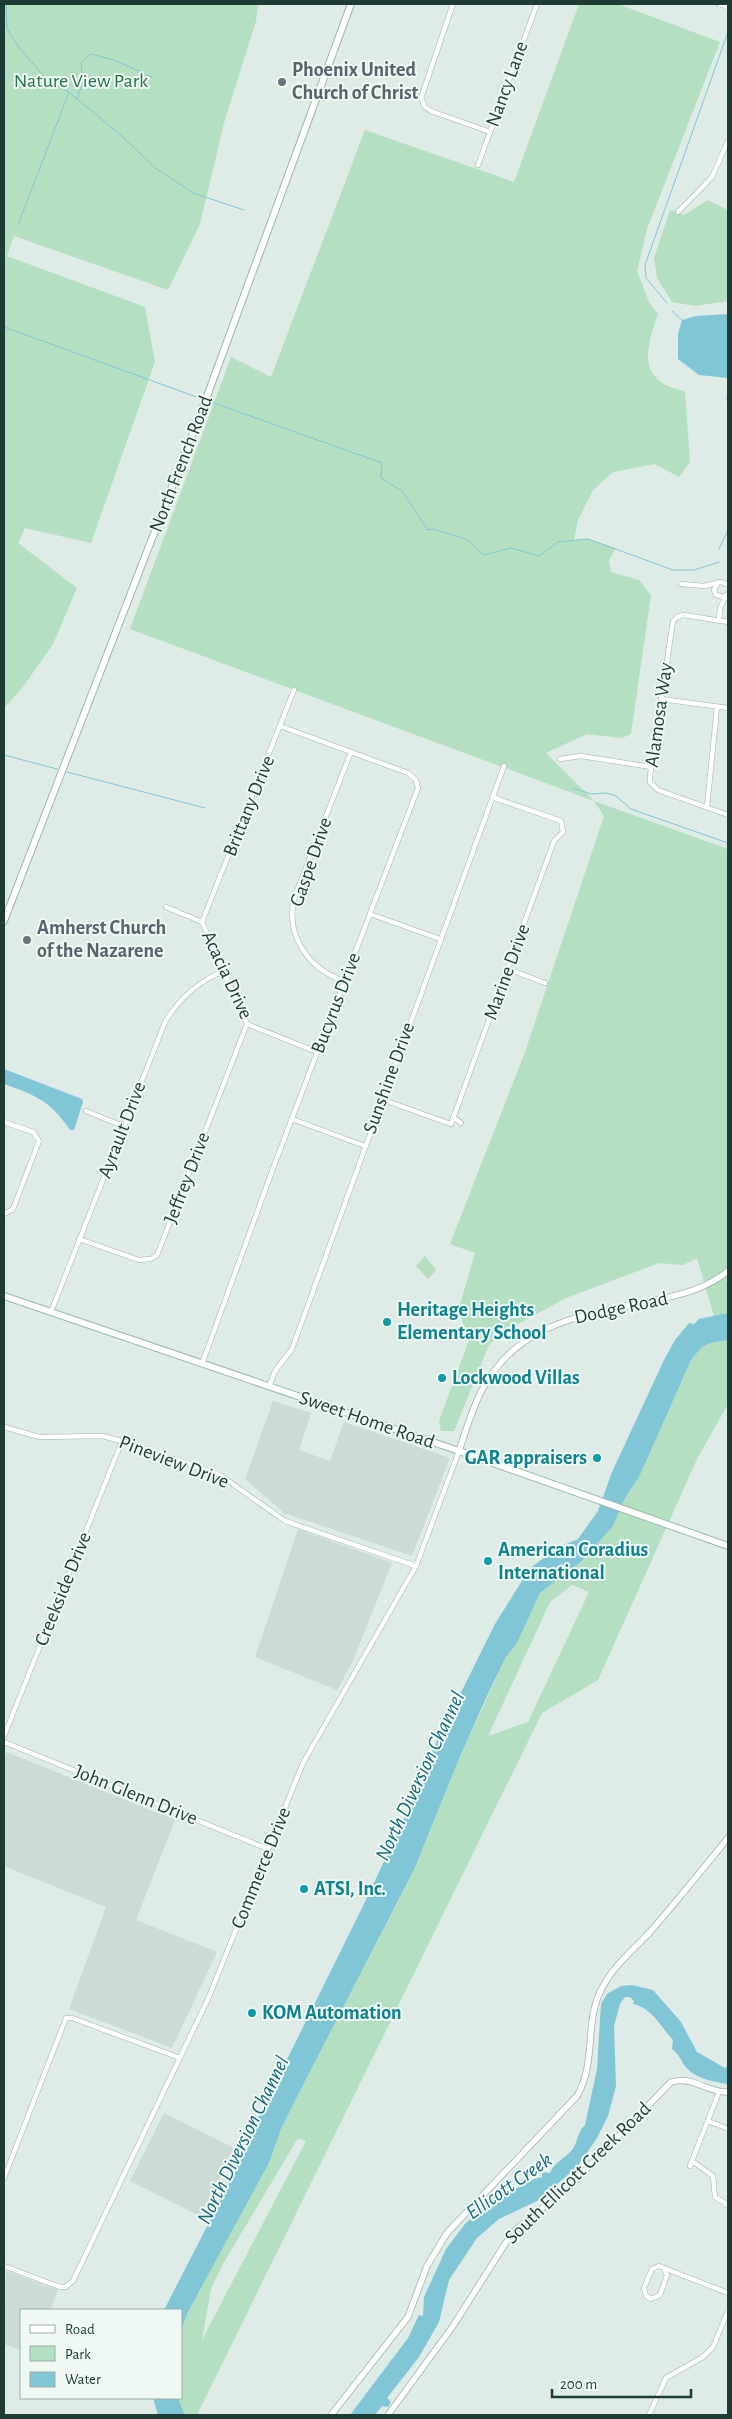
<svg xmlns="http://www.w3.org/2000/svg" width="732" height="2419" viewBox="0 0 732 2419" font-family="'Alegreya Sans',sans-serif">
<rect width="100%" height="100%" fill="#deebe6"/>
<g fill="#ccdbd5">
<path d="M273 1401 311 1413 299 1450 330 1461 344 1422 450 1458 412 1556 284 1513 245 1479Z"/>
<path d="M298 1529 392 1563 352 1663 337 1690 255 1657Z"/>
<path d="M7 1752 175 1820 136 1920 217 1952 172 2048 69 2009 106 1907 4 1866V1759Z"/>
<path d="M164 2113 236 2149 200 2216 130 2181Z"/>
<path d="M6 2271 58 2290 50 2310H21V2350L4 2344Z"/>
</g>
<g fill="#b5dfc1" fill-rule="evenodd">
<path d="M4 4H258L256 21 224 123 200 224 168 290 14 236 7 256 145 307 155 362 91 543 25 528 18 543 77 588 53 644 23 687 4 708Z"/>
<path d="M579 4H618L720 42 647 229 637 271 649 302 658 314C645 350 637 382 685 391L690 462 679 477 655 464 613 472 593 490 578 520 574 540 588 539 616 548 609 560 611 572 639 580 651 595 631 734 622 738 587 734 546 753 594 801 728 849V1313L714 1316 697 1258 683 1265 659 1263 566 1298 505 1331 489 1345 454 1431H441L439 1421 468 1343 459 1308 475 1253 450 1244 525 1052 604 816 594 801 130 629 231 357 271 377 365 130 514 182Z"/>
<path d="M708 200 728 210V301L695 306 672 302 657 278 654 258 670 210 684 215Z"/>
<path d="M425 1256 436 1270 428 1279 416 1266Z"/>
<path d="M728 1340V1404L697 1459 598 1680 542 1713 197 2415H185L178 2398H181V2330L188 2312 269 2163 281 2129 298 2095 414 1871 459 1759 506 1657 516 1645 540 1593 581 1562 613 1526 625 1498 639 1477 656 1439 691 1360 701 1348 710 1343ZM572 1585 589 1592 528 1722 488 1736 550 1602ZM298 2138 306 2141 202 2340 211 2289 223 2264Z"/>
</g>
<g fill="#81c6d6">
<path d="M728 314V378L699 375 678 359V334L682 320 696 316Z"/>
<path d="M4 1069 82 1099 83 1102 74 1130H70C51 1101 35 1095 4 1084Z"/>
<path d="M728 1313V1340L710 1343 701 1348 691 1360 656 1439 639 1477 625 1498 613 1526 581 1562 540 1593 516 1645 506 1657 487 1696 459 1759 414 1870 298 2095 281 2129 269 2163 188 2312 181 2330V2310H164L248 2147 256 2122 363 1906 412 1802 432 1751 495 1624 530 1568 559 1547 578 1539 598 1511 612 1472 664 1360 675 1340 689 1323 694 1324 699 1319Z"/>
<path d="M632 1985 653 1990 681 2022 697 2052 725 2068 728 2066V2084C713 2082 694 2078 684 2065 680 2058 678 2053 672 2049L673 2040C661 2027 652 2008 633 2004L634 2001 630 1997H625L620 2004 614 2026 616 2086 608 2116 597 2138 577 2167 537 2201 499 2219 477 2238 449 2280 439 2322 419 2357 387 2398 391 2402 388 2407 382 2406 375 2415H350L408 2338 419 2315 423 2316 424 2297 446 2249 465 2224 486 2205 534 2179 542 2177V2172L550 2173C554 2162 565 2159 572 2150 578 2142 577 2132 585 2125L597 2069 601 2004 607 1994 621 1986Z"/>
<path d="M153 2398H178L185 2415H158Z"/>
</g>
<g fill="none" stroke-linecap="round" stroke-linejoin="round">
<g stroke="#81c6d6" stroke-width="1">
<path d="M6 4 7 29 18 46 48 81 69 92 124 138 155 168 183 186 193 193 244 210"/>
<path d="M77 99 83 82 81 63 91 54 114 60 152 77"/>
<path d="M18 225 69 92"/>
<path d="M667 303 646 278 645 265 728 32"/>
<path d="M672 311 682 320"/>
<path d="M4 327 202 399"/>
<path d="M727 397 728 406"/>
<path d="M211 402 382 463 381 478 402 491 428 530 433 529 466 539 484 555 511 548 539 556 558 542 588 539 673 570H694L719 562"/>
<path d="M719 549 728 530"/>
<path d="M4 755 57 769"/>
<path d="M67 772 205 808"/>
<path d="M573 788 591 794 607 793 616 796 631 809 728 843"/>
</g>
<g stroke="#a1b3ad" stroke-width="5.5">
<g id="minor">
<path d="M453 4 421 98 425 107 431 111 490 132"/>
<path d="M719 4 728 7"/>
<path d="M478 165 537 4"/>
<path d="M678 212 712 177 728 141"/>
<path d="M681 584 704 586 721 582 728 585"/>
<path d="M717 584 714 590 716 595 724 597 728 594"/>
<path d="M719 621 720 608 726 596"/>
<path d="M728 622 684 615 677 617 673 621 650 776V782L658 790 728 815"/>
<path d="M661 699 728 708"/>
<path d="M560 759 581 756 651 767"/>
<path d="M707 807 717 707"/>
<path d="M166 907 202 922 247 1024 317 1052"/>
<path d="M370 914 440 939"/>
<path d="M202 922 294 690"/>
<path d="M508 969 545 983"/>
<path d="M344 981C308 969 284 934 295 896L351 752"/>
<path d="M381 1099 451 1124 554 841 563 832 561 821 492 797"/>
<path d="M86 1111 123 1126"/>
<path d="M453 1117 461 1123"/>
<path d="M292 1119 365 1146"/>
<path d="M4 1122 33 1132 39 1141 13 1209 4 1214"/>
<path d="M79 1239 139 1260 151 1259 157 1255 247 1024"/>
<path d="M51 1312 165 1022C179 999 198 981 224 971"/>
<path d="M202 1364 275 1163 418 788 416 780 408 773 280 726"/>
<path d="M269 1387 275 1371 292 1349 504 766"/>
<path d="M4 1427 39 1437 102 1436 122 1441 220 1475 285 1521 416 1566"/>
<path d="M4 1736 122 1441"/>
<path d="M4 1742 268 1849"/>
<path d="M708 2121 728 2129"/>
<path d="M692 2161 713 2176 715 2197 728 2205"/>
<path d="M690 2166 719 2092"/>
<path d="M4 2178 66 2018H72L180 2058"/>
<path d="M4 2266 60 2287H65L73 2281 208 1999 303 1763 416 1566 459 1451"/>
<path d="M659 2266 664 2268 667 2275 660 2295 651 2299 646 2296 644 2288 652 2269Z"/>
<path d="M664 2268 728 2293"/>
<path d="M649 2415 666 2378 703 2357 713 2347 728 2311"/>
</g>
</g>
<g stroke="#a1b3ad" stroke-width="7">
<g id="tertiary">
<path d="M459 1451C466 1430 472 1409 482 1390 518 1322 583 1315 651 1301 679 1295 705 1290 728 1271"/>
<path d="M331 2415 408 2317 427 2266 447 2233 577 2096C597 2061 584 2024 601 1990 612 1967 633 1950 650 1932 677 1901 702 1870 728 1838"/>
<path d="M388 2415 453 2326 512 2233 575 2181 671 2082C692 2075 708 2093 728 2092"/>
</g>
</g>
<g stroke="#9cb8af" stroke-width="8">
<g id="secondary">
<path d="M4 921 206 399 351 4"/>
<path d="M4 1296 459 1451 728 1546"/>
</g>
</g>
<use href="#minor" stroke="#fff" stroke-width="4.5"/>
<use href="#tertiary" stroke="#fff" stroke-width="5.5"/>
<use href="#secondary" stroke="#fff" stroke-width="6"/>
</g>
<g fill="#6b7280" stroke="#eff8f3" stroke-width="2">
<circle cx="282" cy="82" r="5"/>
<circle cx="27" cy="940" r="5"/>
</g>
<g fill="#0f9aa8" stroke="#eff8f3" stroke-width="2">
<circle cx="387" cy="1322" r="5"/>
<circle cx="442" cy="1378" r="5"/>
<circle cx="597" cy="1458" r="5"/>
<circle cx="488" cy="1561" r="5"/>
<circle cx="304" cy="1889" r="5"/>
<circle cx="252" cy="2013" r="5"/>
</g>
<g text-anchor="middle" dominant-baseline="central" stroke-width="4" stroke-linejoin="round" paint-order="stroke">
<g font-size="20" font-weight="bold" fill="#5b616d" stroke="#eff8f3" text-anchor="start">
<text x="292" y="70">Phoenix United<tspan x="292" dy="23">Church of Christ</tspan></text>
<text x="37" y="928">Amherst Church<tspan x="37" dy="23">of the Nazarene</tspan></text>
</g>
<g font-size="20" fill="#257647" stroke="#eff8f3">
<text x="81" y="81">Nature View Park</text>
</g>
<g font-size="20" fill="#1e3c35" stroke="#eff8f3">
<text transform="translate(507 84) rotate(-70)">Nancy Lane</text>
<text transform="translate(181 464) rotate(-69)">North French Road</text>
<text transform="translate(659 715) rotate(-82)">Alamosa Way</text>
<text transform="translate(249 806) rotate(-68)">Brittany Drive</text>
<text transform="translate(311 862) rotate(-71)">Gaspe Drive</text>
<text transform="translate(507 972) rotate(-70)">Marine Drive</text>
<text transform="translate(227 975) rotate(65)">Acacia Drive</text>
<text transform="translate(336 1003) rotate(-69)">Bucyrus Drive</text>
<text transform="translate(389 1078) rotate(-70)">Sunshine Drive</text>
<text transform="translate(122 1130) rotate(-69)">Ayrault Drive</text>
<text transform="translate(187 1178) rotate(-69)">Jeffrey Drive</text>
<text transform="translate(621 1308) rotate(-12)">Dodge Road</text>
<text transform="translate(367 1420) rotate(19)">Sweet Home Road</text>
<text transform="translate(174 1462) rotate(21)">Pineview Drive</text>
<text transform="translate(63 1589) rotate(-68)">Creekside Drive</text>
<text transform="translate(136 1795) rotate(22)">John Glenn Drive</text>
<text transform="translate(261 1868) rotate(-68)">Commerce Drive</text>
<text transform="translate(578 2173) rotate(-44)">South Ellicott Creek Road</text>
</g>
<g font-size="20" font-weight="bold" fill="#0d838f" stroke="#eff8f3" text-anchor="start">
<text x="397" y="1310">Heritage Heights<tspan x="397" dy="23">Elementary School</tspan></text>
<text x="452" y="1378">Lockwood Villas</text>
<text x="587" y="1458" text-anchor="end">GAR appraisers</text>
<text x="498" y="1550">American Coradius<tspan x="498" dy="23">International</tspan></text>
<text x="314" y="1889">ATSI, Inc.</text>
<text x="262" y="2013">KOM Automation</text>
</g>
<g font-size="21" font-style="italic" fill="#14687c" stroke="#eff8f3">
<text transform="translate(420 1776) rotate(-65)">North Diversion Channel</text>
<text transform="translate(243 2140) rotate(-64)">North Diversion Channel</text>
<text transform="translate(509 2186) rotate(-35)">Ellicott Creek</text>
</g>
</g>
<rect width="732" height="2419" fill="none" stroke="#1e3c35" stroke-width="10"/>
<rect x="20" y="2309" width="162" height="90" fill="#eff8f3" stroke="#9bada7"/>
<rect x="30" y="2325" width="25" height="8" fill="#ffffff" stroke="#9bada7"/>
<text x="65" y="2334" font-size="15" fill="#1e3c35">Road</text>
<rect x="30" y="2346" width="25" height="15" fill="#b5dfc1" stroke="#9bada7"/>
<text x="65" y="2359" font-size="15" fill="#1e3c35">Park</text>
<rect x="30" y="2372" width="25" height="15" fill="#81c6d6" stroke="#9bada7"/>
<text x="65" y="2384" font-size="15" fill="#1e3c35">Water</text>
<path d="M552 2389v8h139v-8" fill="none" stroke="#1e3c35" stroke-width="2.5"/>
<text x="560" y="2389" font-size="15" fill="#1e3c35" stroke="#eff8f3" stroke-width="4" paint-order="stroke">200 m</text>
</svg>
